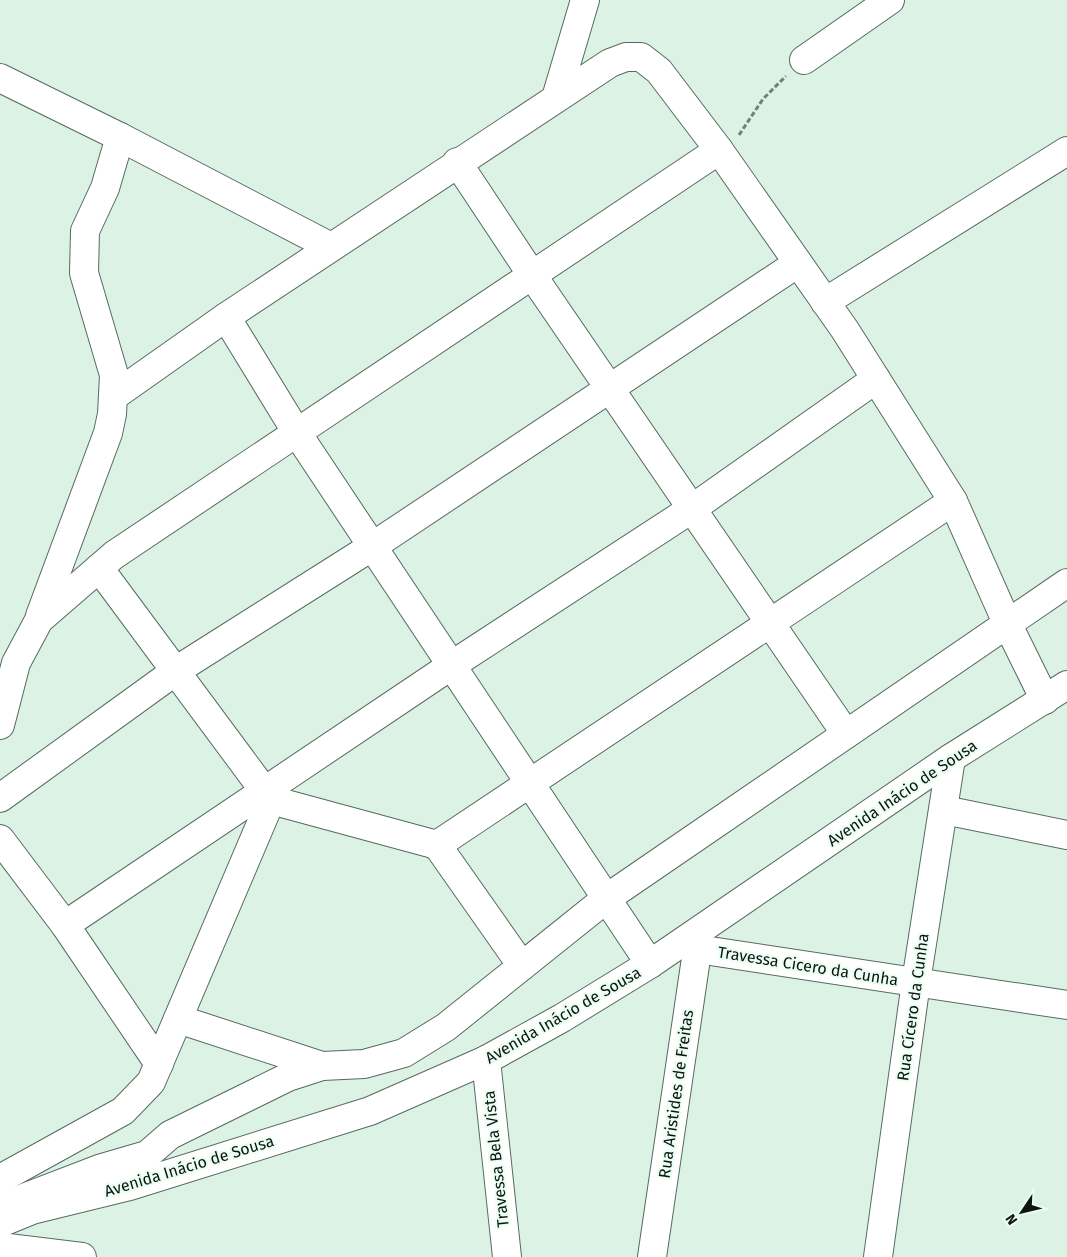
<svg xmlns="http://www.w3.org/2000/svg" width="1067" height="1257" viewBox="0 0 1067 1257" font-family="'Fira Sans',sans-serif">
<rect width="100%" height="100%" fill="#dbf2e5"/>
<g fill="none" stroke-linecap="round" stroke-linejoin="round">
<g stroke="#566b60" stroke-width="30">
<g id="minor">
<path d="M804 60 890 0"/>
<path d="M0 78 120 137 331 247"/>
<path d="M556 98 585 0"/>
<path d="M457 162 532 275 846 734"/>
<path d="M825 302 1067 151"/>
<path d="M226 317 297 433 650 964"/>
<path d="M114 396 226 317 610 63 626 57H641L659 71 719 150 845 330 953 501 1007 623 1045 700"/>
<path d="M99 568 271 800 437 845 953 501"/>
<path d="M40 616 108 433 112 414 114 375 84 273 85 231 105 188 120 137"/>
<path d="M0 725 16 663 39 620 114 555 719 150"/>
<path d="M0 798 177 670 373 546 798 263"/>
<path d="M944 810 1067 835"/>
<path d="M0 839 65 925 159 1064"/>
<path d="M437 845 522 966"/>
<path d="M65 925 452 665 693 508 876 379"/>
<path d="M697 949 1067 1005"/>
<path d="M178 1019 322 1066"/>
<path d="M486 1060 507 1257"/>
<path d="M0 1179 123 1111 151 1082 271 800"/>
<path d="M0 1207 99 1169 147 1155 170 1135 288 1077 322 1066 364 1064 404 1053 446 1027 607 898 1067 583"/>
<path d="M0 1247 82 1257"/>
<path d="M652 1257 700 931"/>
<path d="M878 1257 916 982 951 758"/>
</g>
</g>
<g stroke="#566b60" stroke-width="30">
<path id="major" d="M0 1223 32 1210 130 1186 370 1111 486 1060 562 1018 650 964 951 758 1067 685"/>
</g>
<path stroke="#718178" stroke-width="3" stroke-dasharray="5 2.5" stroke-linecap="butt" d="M739 135 763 99 786 76"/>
<use href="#minor" stroke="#fff" stroke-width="28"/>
<use href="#major" stroke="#fff" stroke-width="28"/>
</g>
<g text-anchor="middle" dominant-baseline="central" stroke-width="4.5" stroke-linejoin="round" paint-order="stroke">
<g font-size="16" fill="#0d1511" stroke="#ebfef4">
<text transform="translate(902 793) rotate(-34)">Avenida Inácio de Sousa</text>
<text transform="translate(808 966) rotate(9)">Travessa Cicero da Cunha</text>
<text transform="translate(913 1007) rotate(-82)">Rua Cícero da Cunha</text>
<text transform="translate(563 1015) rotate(-30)">Avenida Inácio de Sousa</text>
<text transform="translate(676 1094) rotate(-82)">Rua Aristides de Freitas</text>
<text transform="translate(496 1159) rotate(-96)">Travessa Bela Vista</text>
<text transform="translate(189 1166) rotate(-17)">Avenida Inácio de Sousa</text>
</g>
</g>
<g transform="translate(1022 1212) rotate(235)" stroke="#ebfef4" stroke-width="4" paint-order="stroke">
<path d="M0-4L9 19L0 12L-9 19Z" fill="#0d1511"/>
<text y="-8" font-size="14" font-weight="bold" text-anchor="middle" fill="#0d1511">N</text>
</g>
</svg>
